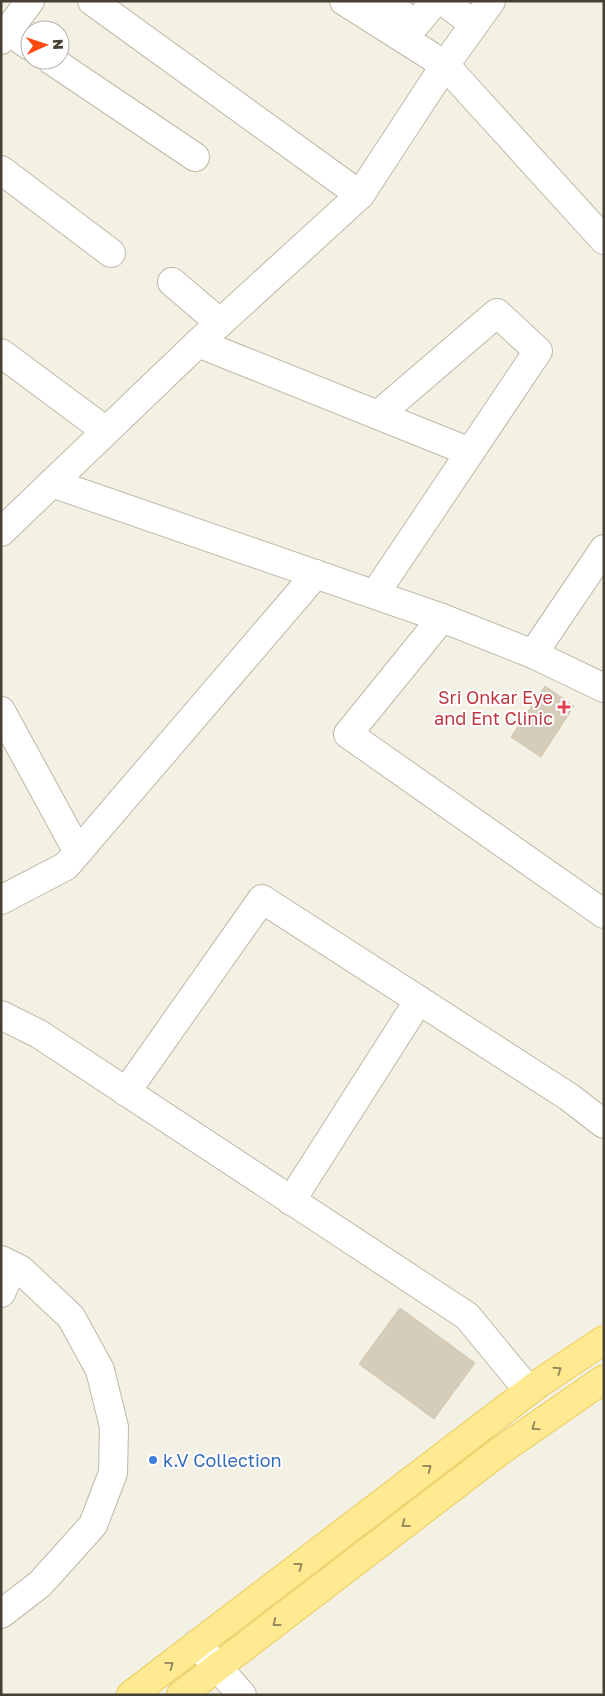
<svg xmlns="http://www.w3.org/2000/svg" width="605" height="1696" viewBox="0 0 605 1696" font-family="'Golos Text',sans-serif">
<rect width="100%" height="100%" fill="#f3f0e4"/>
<g fill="#d5cdb9" stroke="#d1c6ac">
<path d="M545 686 574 706 541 757 511 737Z"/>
<path d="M400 1308 475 1363 434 1419 359 1364Z"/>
</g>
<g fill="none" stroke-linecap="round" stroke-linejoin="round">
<g stroke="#bfb9a6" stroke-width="30">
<g id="minor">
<path d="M92 1 360 195"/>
<path d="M344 1 445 65 604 240"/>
<path d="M381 1 416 24 435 1"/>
<path d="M443 1 474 24"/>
<path d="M8 31 30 46"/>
<path d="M1 40 30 1"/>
<path d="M51 60 195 157"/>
<path d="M1 170 111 253"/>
<path d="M172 282 220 323"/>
<path d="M198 343 470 452"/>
<path d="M1 353 106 431"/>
<path d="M52 483 442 618 533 654 604 688"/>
<path d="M1 532 198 343 360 195 445 65 491 1"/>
<path d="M375 594 538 351 497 313 378 415"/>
<path d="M442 618 348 734 604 914"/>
<path d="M533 654 604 549"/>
<path d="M1 711 78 852"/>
<path d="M1 900 66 866 316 574"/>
<path d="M1 1015 39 1034 467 1316 519 1379 530 1390"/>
<path d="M126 1092 262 899 569 1097 604 1124"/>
<path d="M291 1201 419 1000"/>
<path d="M1 1260 21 1270 71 1317 100 1370 114 1427 113 1473 93 1525 40 1584 1 1614"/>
<path d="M1 1293 13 1266"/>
<path d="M197 1644 242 1695"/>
</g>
</g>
<g stroke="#eacd5b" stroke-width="30">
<g id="major">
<path d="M131 1695 538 1384 604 1340"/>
<path d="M181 1695 500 1451 604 1379"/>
</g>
</g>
<use href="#minor" stroke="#fff" stroke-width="28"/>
<use href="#major" stroke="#ffea91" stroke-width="28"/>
</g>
<defs><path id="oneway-chevron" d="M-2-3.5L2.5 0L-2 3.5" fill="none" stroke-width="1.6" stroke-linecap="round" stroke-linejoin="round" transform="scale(1.25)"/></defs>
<g stroke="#998c5e">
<use href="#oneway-chevron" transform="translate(558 1370) rotate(-34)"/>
<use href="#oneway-chevron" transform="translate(535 1427) rotate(145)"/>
<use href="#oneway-chevron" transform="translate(428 1468) rotate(-37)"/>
<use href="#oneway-chevron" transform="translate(405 1524) rotate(142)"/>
<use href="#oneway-chevron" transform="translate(299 1566) rotate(-37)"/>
<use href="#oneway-chevron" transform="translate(276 1623) rotate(142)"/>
<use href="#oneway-chevron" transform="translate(170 1665) rotate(-37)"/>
</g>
<path fill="#e0444e" stroke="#fff" stroke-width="2" d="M561.5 699.5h5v5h5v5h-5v5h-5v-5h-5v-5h5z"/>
<circle fill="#3f7fe0" stroke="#fff" stroke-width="2" cx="153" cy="1460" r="5"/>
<g text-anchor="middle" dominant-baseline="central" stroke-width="4" stroke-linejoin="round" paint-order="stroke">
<g font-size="18" fill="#be3a42" stroke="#fff" text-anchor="end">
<text x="553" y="697">Sri Onkar Eye<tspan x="553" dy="21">and Ent Clinic</tspan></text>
</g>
<g font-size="18" fill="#366cbe" stroke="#fff" text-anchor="start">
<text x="163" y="1460">k.V Collection</text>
</g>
</g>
<rect width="605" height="1696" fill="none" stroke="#464034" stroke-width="5"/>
<g transform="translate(45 45) rotate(87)"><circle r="24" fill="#ffffff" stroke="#b5b3ae"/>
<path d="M0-4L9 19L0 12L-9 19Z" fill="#ff4a0f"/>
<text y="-8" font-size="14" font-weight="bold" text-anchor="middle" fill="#464034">N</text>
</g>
</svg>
